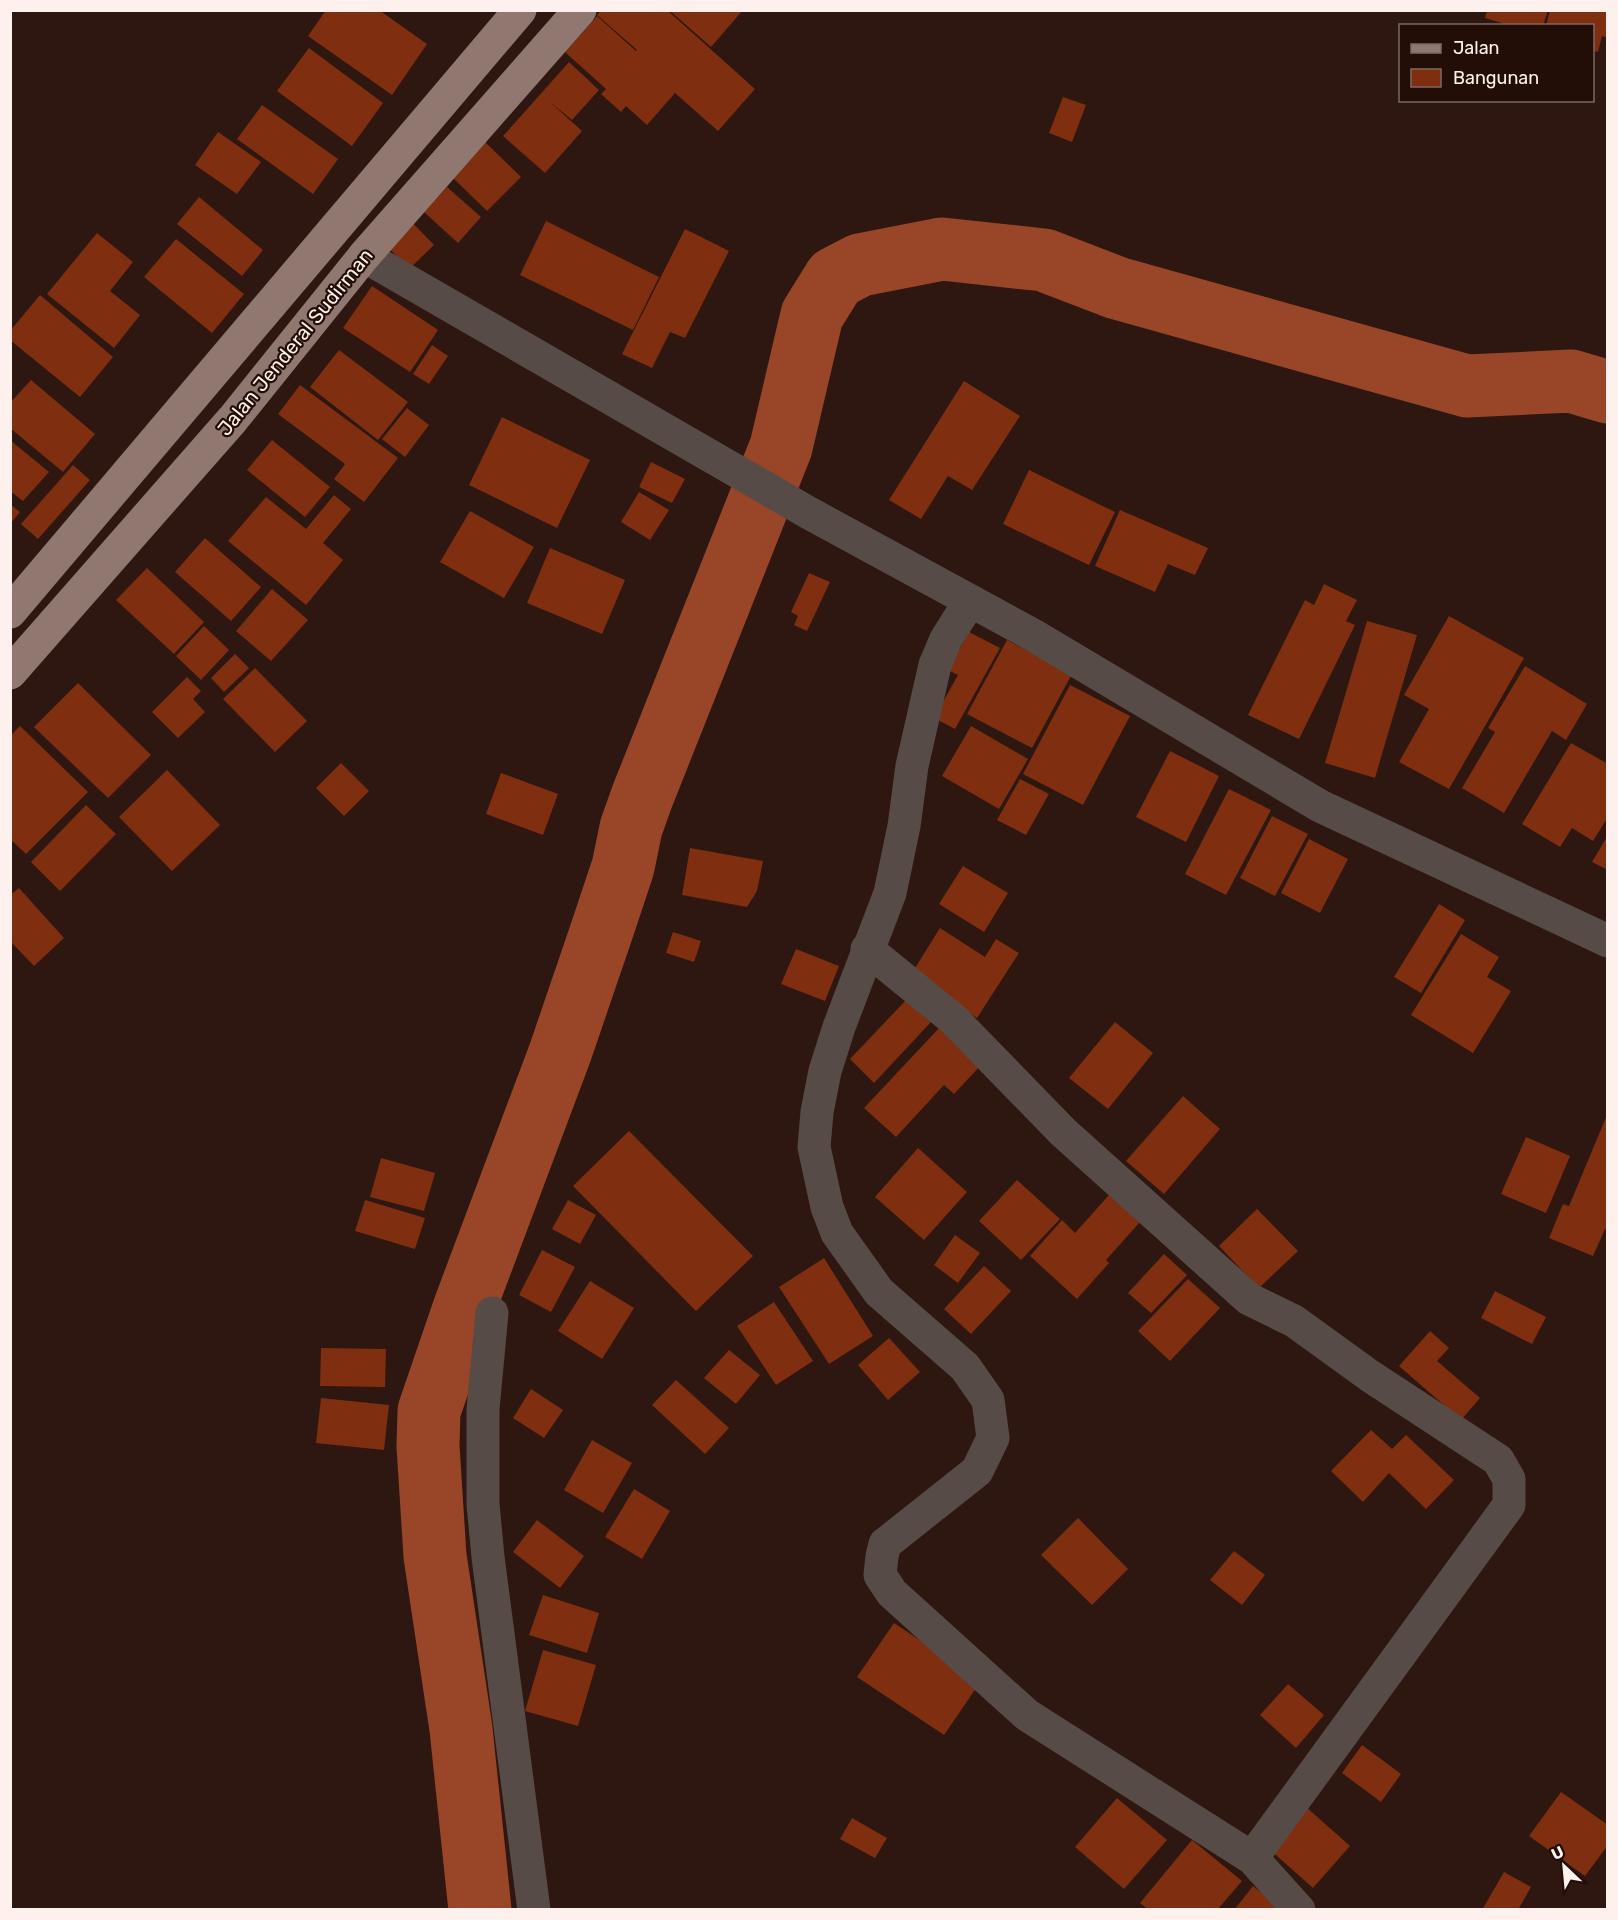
<svg xmlns="http://www.w3.org/2000/svg" width="1618" height="1920" viewBox="0 0 1618 1920" font-family="Rubik,sans-serif">
<rect width="100%" height="100%" fill="#2d1710"/>
<g fill="none" stroke-linecap="round" stroke-linejoin="round">
<path stroke="#984528" stroke-width="63" d="M480 1910 461 1729 435 1556 428 1446 429 1411 465 1306 560 1053 602 930 623 867 631 828 642 797 781 447 812 315 835 278 860 265 942 249 1044 260 1117 288 1467 386 1571 381 1608 392"/>
</g>
<g fill="#7f2e0f">
<path d="M326 10H379L427 44 392 95 308 36Z"/>
<path d="M601 10H667L755 89 718 131 675 93 647 125 626 106 621 112 601 94 606 89 565 52 597 16 636 51 637 50 597 15Z"/>
<path d="M669 10H743L711 47Z"/>
<path d="M1487 10H1548L1543 26H1512L1485 18Z"/>
<path d="M1550 10H1608V38L1602 36 1598 52 1593 51V26H1546Z"/>
<path d="M309 48 383 103 352 146 277 91Z"/>
<path d="M569 62 599 90 572 120 550 102 582 131 545 173 503 136Z"/>
<path d="M1063 97 1086 105 1072 142 1049 133Z"/>
<path d="M262 105 338 159 313 194 237 139Z"/>
<path d="M218 132 261 162 237 194 195 165Z"/>
<path d="M483 140 521 177 487 211 450 175Z"/>
<path d="M447 187 481 217 458 243 424 212Z"/>
<path d="M199 197 263 250 242 276 177 224Z"/>
<path d="M407 217 434 245 409 269 382 241Z"/>
<path d="M546 221 659 277 633 330 520 275Z"/>
<path d="M685 229 729 251 685 338 670 332 652 368 622 354Z"/>
<path d="M97 233 133 262 110 291 140 315 114 348 47 294Z"/>
<path d="M176 239 244 294 212 333 144 277Z"/>
<path d="M372 286 438 330 410 372 343 328Z"/>
<path d="M40 295 113 357 80 397 10 340V331Z"/>
<path d="M432 345 448 356 429 384 413 374Z"/>
<path d="M339 350 408 402 378 440 310 387Z"/>
<path d="M31 380 95 434 63 472 10 428V403Z"/>
<path d="M964 381 1020 416 972 490 948 476 921 519 889 500Z"/>
<path d="M300 385 398 458 364 502 334 479 345 464 278 414Z"/>
<path d="M407 408 429 425 405 457 382 439Z"/>
<path d="M502 417 590 460 557 528 469 485Z"/>
<path d="M10 440 49 472 23 501 10 491Z"/>
<path d="M272 440 330 487 305 517 247 470Z"/>
<path d="M651 462 685 479 672 503 639 487Z"/>
<path d="M73 465 90 480 38 539 21 524Z"/>
<path d="M1029 470 1115 512 1089 565 1003 524Z"/>
<path d="M639 492 669 510 650 540 621 522Z"/>
<path d="M334 495 351 509 323 543 343 560 306 605 228 541 266 497 306 529Z"/>
<path d="M10 504 20 512 10 524Z"/>
<path d="M1120 510 1208 548 1195 575 1168 564 1155 592 1095 566Z"/>
<path d="M470 511 534 547 504 598 440 562Z"/>
<path d="M205 538 261 587 231 621 175 572Z"/>
<path d="M550 548 625 580 602 634 527 603Z"/>
<path d="M147 568 204 622 174 654 116 600Z"/>
<path d="M809 573 830 582 807 631 794 625 798 616 791 612Z"/>
<path d="M1324 584 1357 600 1346 621 1355 625 1299 739 1248 715 1305 600 1314 605Z"/>
<path d="M272 589 308 620 271 661 236 631Z"/>
<path d="M1449 616 1524 658 1449 789 1399 762 1429 709 1404 695Z"/>
<path d="M1367 621 1417 635 1375 778 1325 763Z"/>
<path d="M204 626 229 650 201 680 176 656Z"/>
<path d="M969 632 1000 648 955 729 934 718 958 675 948 670Z"/>
<path d="M1007 640 1072 674 1032 748 967 714Z"/>
<path d="M235 654 249 668 224 692 211 678Z"/>
<path d="M1525 666 1587 704 1566 740 1552 731 1504 813 1462 788 1495 732 1488 728Z"/>
<path d="M255 668 307 721 275 752 223 699Z"/>
<path d="M187 677 201 691 193 699 205 712 178 738 152 712Z"/>
<path d="M78 683 151 755 108 798 34 727Z"/>
<path d="M1070 685 1130 716 1083 805 1023 774Z"/>
<path d="M20 726 88 792 26 854 10 839V736Z"/>
<path d="M971 726 1028 759 999 809 942 776Z"/>
<path d="M1571 743 1608 764V817L1593 841 1572 828 1560 847 1522 824Z"/>
<path d="M1170 751 1219 776 1186 842 1136 817Z"/>
<path d="M341 763 369 791 344 816 316 788Z"/>
<path d="M167 770 220 825 172 871 119 817Z"/>
<path d="M501 773 558 794 543 835 486 814Z"/>
<path d="M1020 779 1049 794 1026 835 997 820Z"/>
<path d="M1229 789 1271 810 1226 895 1185 874Z"/>
<path d="M86 805 116 834 60 891 31 862Z"/>
<path d="M1272 816 1308 834 1275 896 1240 878Z"/>
<path d="M1608 835V870L1592 862Z"/>
<path d="M1309 839 1348 859 1320 913 1281 893Z"/>
<path d="M690 848 763 861 757 891 747 907 682 895Z"/>
<path d="M963 866 1008 893 984 932 939 904Z"/>
<path d="M19 888 64 938 34 966 10 941V895Z"/>
<path d="M1439 904 1465 920 1421 993 1394 977Z"/>
<path d="M940 928 985 957 996 939 1019 953 977 1018 910 976Z"/>
<path d="M673 932 701 941 694 962 666 953Z"/>
<path d="M1461 934 1499 957 1487 977 1511 991 1473 1053 1411 1015Z"/>
<path d="M796 949 839 966 825 1001 781 984Z"/>
<path d="M907 999 931 1022 874 1083 850 1059Z"/>
<path d="M1115 1022 1153 1053 1108 1109 1069 1078Z"/>
<path d="M941 1026 982 1064 954 1094 944 1085 896 1137 864 1108Z"/>
<path d="M1183 1096 1220 1129 1164 1194 1126 1161Z"/>
<path d="M1607 1115 1608 1230 1605 1229 1593 1256 1549 1238 1563 1204 1569 1206Z"/>
<path d="M629 1131 753 1256 696 1311 573 1186Z"/>
<path d="M1526 1137 1570 1156 1546 1213 1501 1194Z"/>
<path d="M918 1148 967 1192 924 1240 875 1197Z"/>
<path d="M381 1158 435 1173 424 1211 370 1197Z"/>
<path d="M1017 1180 1060 1219 1021 1260 979 1221Z"/>
<path d="M1109 1195 1140 1222 1106 1260 1109 1263 1077 1299 1030 1256 1062 1220 1075 1233Z"/>
<path d="M365 1200 425 1218 415 1249 355 1231Z"/>
<path d="M568 1200 596 1215 580 1244 552 1229Z"/>
<path d="M1257 1209 1298 1251 1259 1288 1219 1246Z"/>
<path d="M955 1235 980 1253 958 1283 934 1265Z"/>
<path d="M542 1250 575 1267 551 1312 519 1295Z"/>
<path d="M1164 1254 1187 1275 1151 1313 1128 1293Z"/>
<path d="M824 1258 873 1336 829 1364 779 1287Z"/>
<path d="M984 1266 1011 1291 971 1334 944 1309Z"/>
<path d="M1188 1279 1220 1308 1170 1361 1138 1331Z"/>
<path d="M590 1281 634 1308 602 1359 558 1331Z"/>
<path d="M1495 1291 1546 1317 1532 1344 1481 1318Z"/>
<path d="M774 1302 813 1361 776 1385 737 1326Z"/>
<path d="M1430 1331 1449 1348 1437 1361 1480 1398 1461 1420 1399 1366Z"/>
<path d="M889 1338 920 1372 888 1400 858 1365Z"/>
<path d="M321 1348 386 1349 385 1387 320 1386Z"/>
<path d="M729 1350 760 1375 736 1404 704 1378Z"/>
<path d="M676 1380 729 1428 705 1454 652 1405Z"/>
<path d="M531 1389 563 1410 544 1438 513 1418Z"/>
<path d="M321 1398 389 1405 384 1450 316 1443Z"/>
<path d="M1371 1430 1392 1449 1406 1435 1454 1480 1426 1509 1389 1473 1363 1502 1331 1471Z"/>
<path d="M592 1440 632 1463 603 1513 564 1490Z"/>
<path d="M634 1489 670 1511 642 1559 605 1537Z"/>
<path d="M1078 1518 1128 1569 1092 1605 1041 1555Z"/>
<path d="M537 1520 584 1556 560 1588 513 1552Z"/>
<path d="M1234 1551 1265 1575 1242 1605 1210 1580Z"/>
<path d="M543 1595 599 1613 587 1653 529 1635Z"/>
<path d="M894 1623 981 1681 944 1735 857 1677Z"/>
<path d="M543 1650 596 1665 578 1726 525 1711Z"/>
<path d="M1288 1684 1324 1715 1296 1748 1260 1715Z"/>
<path d="M1362 1745 1401 1774 1381 1802 1342 1773Z"/>
<path d="M1561 1792 1608 1825V1845L1585 1876 1529 1836Z"/>
<path d="M1117 1798 1167 1840 1124 1889 1075 1847Z"/>
<path d="M1305 1806 1350 1846 1313 1888 1268 1848Z"/>
<path d="M852 1818 887 1838 875 1858 840 1839Z"/>
<path d="M1192 1840 1242 1881 1217 1910H1149L1140 1903Z"/>
<path d="M1504 1872 1531 1887 1518 1910H1482Z"/>
<path d="M1253 1886 1279 1907 1277 1910H1234Z"/>
</g>
<g fill="none" stroke-linecap="round" stroke-linejoin="round">
<g stroke="#574b47" stroke-width="33">
<path d="M364 256 809 513 1033 635 1320 806 1608 941"/>
<path d="M970 601 946 639 935 665 912 766 904 826 890 893 839 1027 825 1071 817 1112 814 1147 827 1207 837 1233 879 1292 965 1367 988 1400 993 1438 977 1471 885 1544 882 1556 880 1575 892 1593 1027 1715 1252 1858 1299 1910"/>
<path d="M867 949 953 1019 1063 1132 1249 1299 1294 1321 1370 1376 1498 1460 1509 1479V1505L1252 1858"/>
<path d="M492 1313 483 1409V1504L488 1557 534 1910"/>
</g>
<g stroke="#907870" stroke-width="33">
<path d="M10 612 520 10"/>
<path d="M10 673 233 419 364 256 580 10"/>
</g>
</g>
<g text-anchor="middle" dominant-baseline="central" stroke-width="4.5" stroke-linejoin="round" paint-order="stroke">
<g font-size="20" fill="#fef1ed" stroke="#230e07">
<text transform="translate(295 342) rotate(-51)">Jalan Jenderal Sudirman</text>
</g>
</g>
<rect width="1618" height="1920" fill="none" stroke="#fef1ed" stroke-width="24"/>
<rect x="1399" y="24" width="195" height="78" fill="#230e07" stroke="#7b6963" stroke-width="1.5"/>
<rect x="1411" y="44" width="30" height="9" fill="#907870" stroke="#7b6963" stroke-width="1.5"/>
<text x="1453" y="54" font-size="18" fill="#fef1ed">Jalan</text>
<rect x="1411" y="69" width="30" height="18" fill="#7f2e0f" stroke="#7b6963" stroke-width="1.5"/>
<text x="1453" y="84" font-size="18" fill="#fef1ed">Bangunan</text>
<g transform="translate(1564 1866) rotate(334)" stroke="#230e07" stroke-width="4.5" paint-order="stroke">
<path d="M0-4.5L10 22L0 15L-10 22Z" fill="#fef1ed"/>
<text y="-9" font-size="16" font-weight="bold" text-anchor="middle" fill="#fef1ed">U</text>
</g>
</svg>
